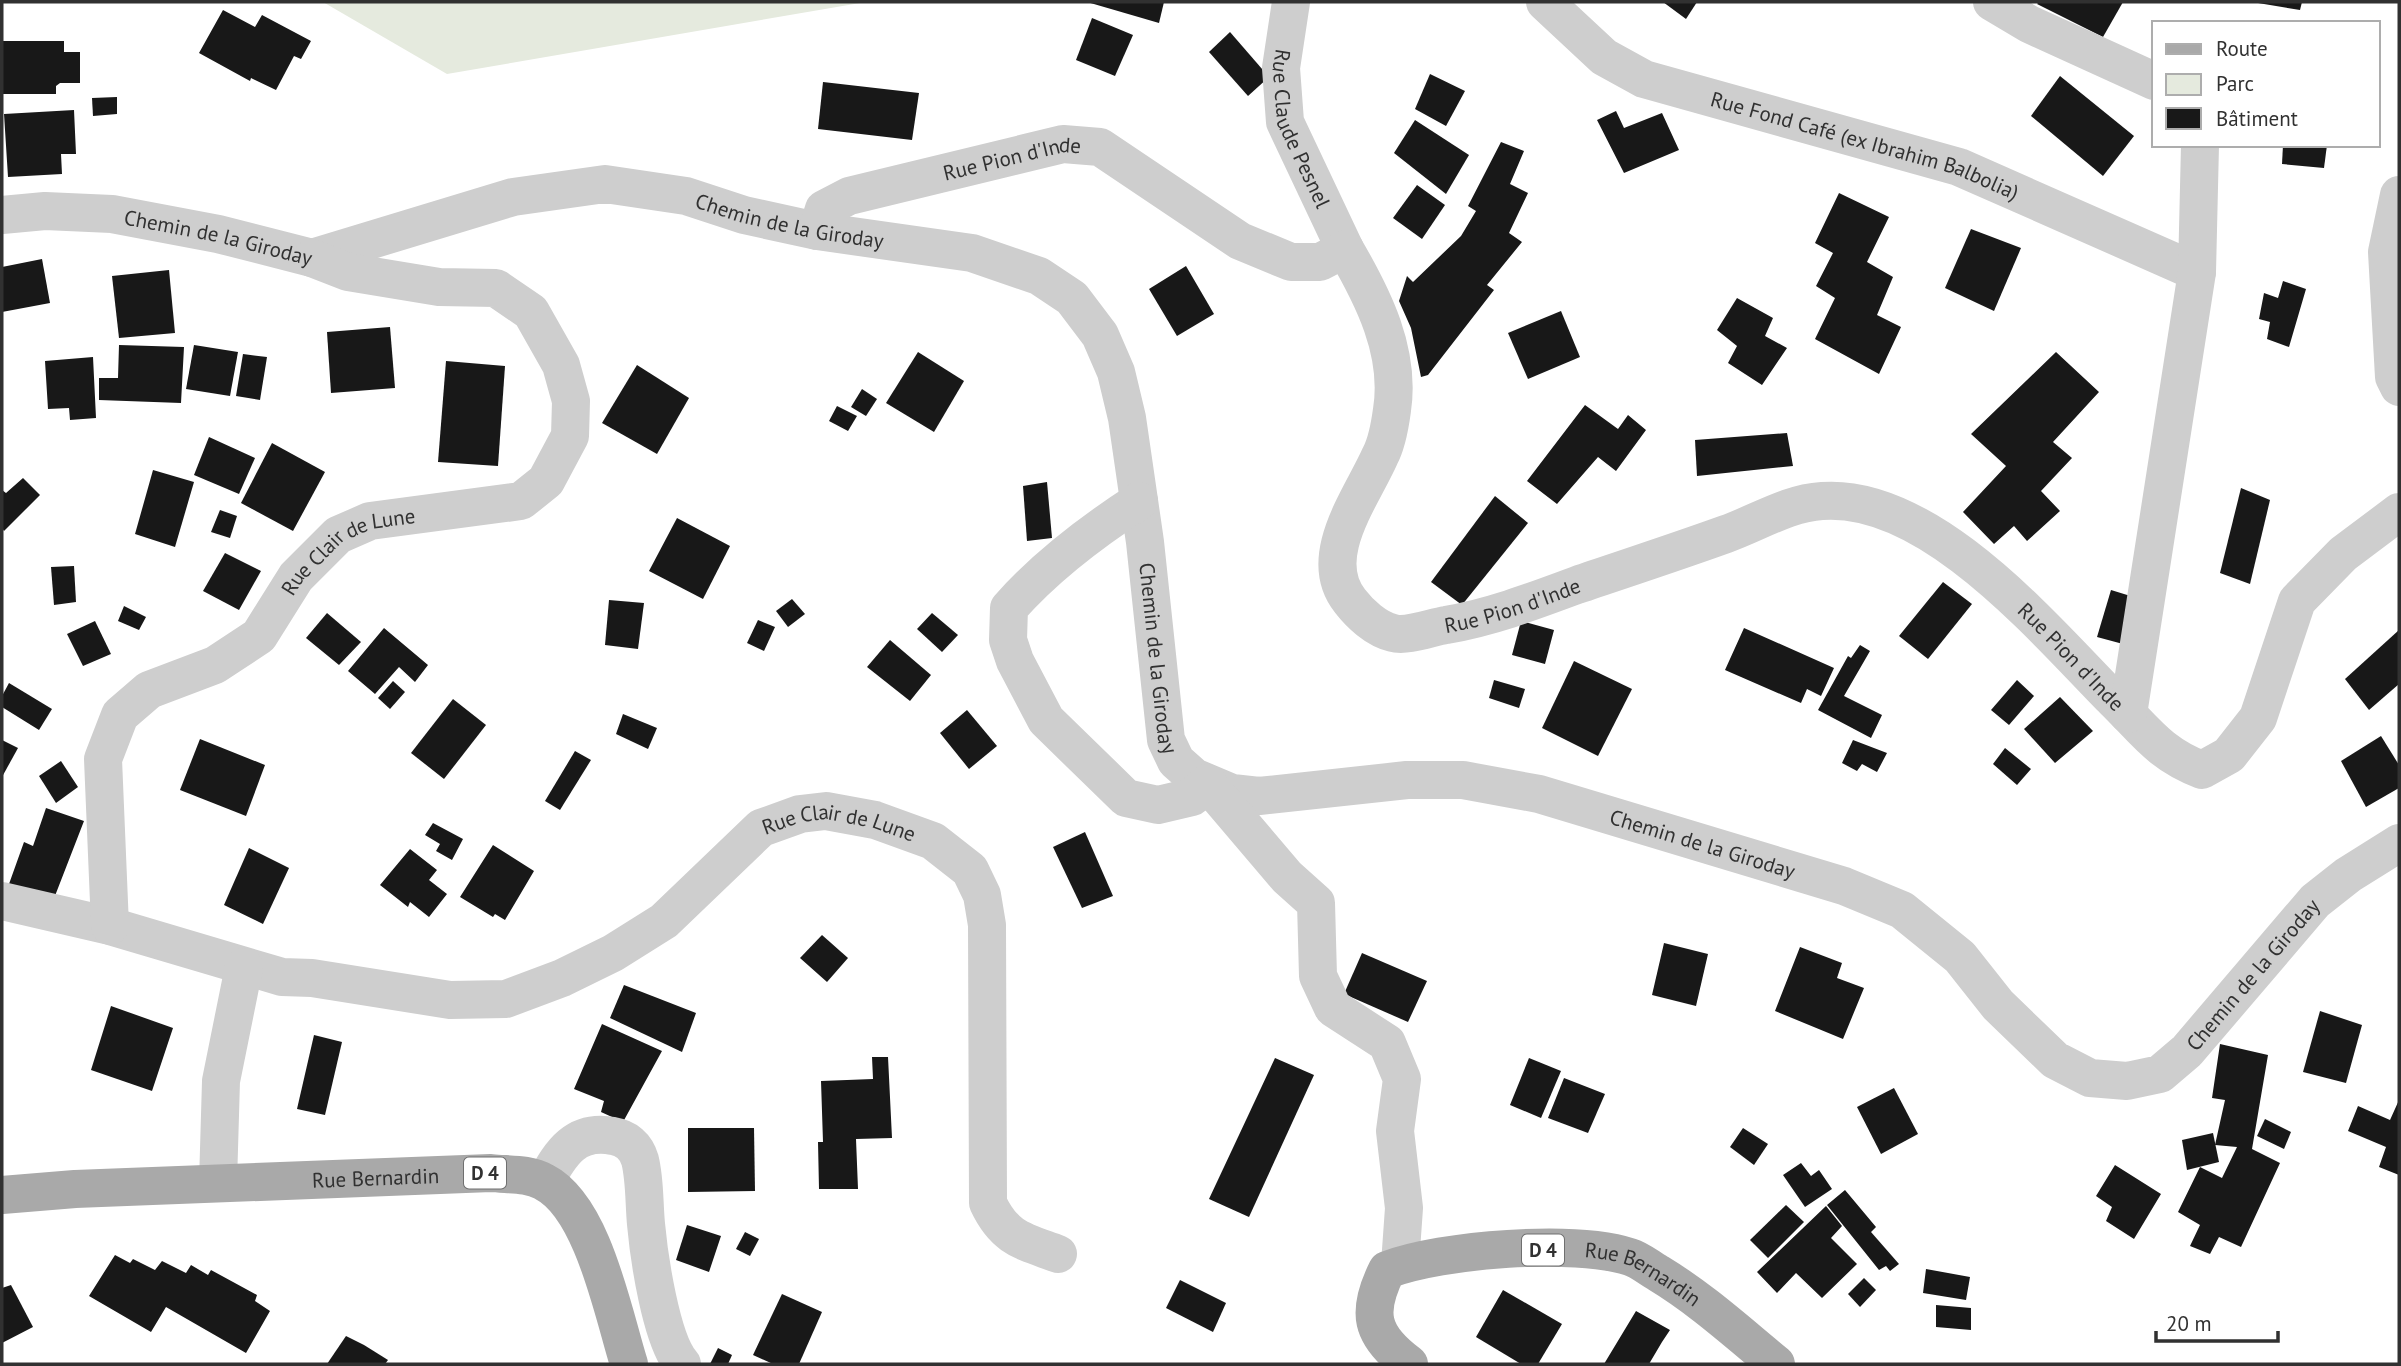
<svg xmlns="http://www.w3.org/2000/svg" width="2401" height="1366" viewBox="0 0 2401 1366" font-family="'PT Sans',sans-serif">
<rect width="100%" height="100%" fill="#fff"/>
<path fill="#e5eade" d="M323 2H866L447 74Z"/>
<g fill="#181818">
<path d="M1087 2H1164L1159 23Z"/>
<path d="M1663 2H1697L1686 19Z"/>
<path d="M2039 2H2123L2103 37 2037 4Z"/>
<path d="M2252 2H2302L2300 10Z"/>
<path d="M223 10 255 27 262 15 311 41 301 59 294 56 276 90 251 78 250 81 199 53Z"/>
<path d="M1092 18 1133 35 1115 76 1076 60Z"/>
<path d="M1230 32 1269 77 1248 96 1209 52Z"/>
<path d="M2 41H64V52H80V83H60L56 86V94H2Z"/>
<path d="M1430 74 1465 91 1446 126 1415 109Z"/>
<path d="M2060 76 2134 136 2103 176 2031 116Z"/>
<path d="M823 82 919 93 912 140 818 129Z"/>
<path d="M117 97V114L93 116 92 98Z"/>
<path d="M74 110 76 154H61L62 174 8 177 4 114Z"/>
<path d="M1616 111 1624 128 1662 113 1679 150 1624 173 1597 120Z"/>
<path d="M1415 120 1469 155 1446 194 1394 153Z"/>
<path d="M1501 142 1524 151 1510 184 1528 193 1509 233 1522 242 1487 285 1494 290 1428 375 1421 377 1411 328 1399 301 1407 276 1413 282 1461 236 1476 211 1468 206Z"/>
<path d="M2283 145H2327L2324 168 2282 164Z"/>
<path d="M1417 185 1445 205 1422 239 1393 218Z"/>
<path d="M1839 193 1889 217 1867 262 1893 277 1877 315 1901 327 1879 374 1815 339 1835 298 1816 286 1833 253 1815 243Z"/>
<path d="M1971 229 2021 248 1994 311 1945 288Z"/>
<path d="M42 259 50 303 2 312V267Z"/>
<path d="M1186 266 1214 314 1177 336 1149 289Z"/>
<path d="M169 270 175 333 119 338 112 276Z"/>
<path d="M2283 281 2306 289 2289 347 2267 339 2270 322 2259 319 2264 293 2278 298Z"/>
<path d="M1737 298 1773 318 1765 336 1787 348 1762 385 1728 363 1737 346 1717 330Z"/>
<path d="M1561 311 1580 357 1528 379 1508 333Z"/>
<path d="M390 327 395 388 331 393 327 332Z"/>
<path d="M119 345 184 347 181 403 99 400V378H118Z"/>
<path d="M194 345 238 352 230 396 186 389Z"/>
<path d="M918 352 964 381 934 432 886 403Z"/>
<path d="M2056 352 2099 392 2053 442 2072 458 2041 491 2060 511 2027 541 2014 526 1994 544 1963 512 2006 466 1971 434Z"/>
<path d="M243 354 267 357 260 400 236 396Z"/>
<path d="M93 357 96 418 70 420 69 408 48 409 45 361Z"/>
<path d="M446 361 505 366 498 466 438 462Z"/>
<path d="M637 365 689 398 657 454 602 423Z"/>
<path d="M862 389 877 399 866 416 851 407Z"/>
<path d="M1585 405 1618 429 1628 415 1646 430 1616 471 1598 457 1557 504 1527 481Z"/>
<path d="M837 406 857 416 848 431 829 421Z"/>
<path d="M1787 433 1793 466 1697 476 1695 440Z"/>
<path d="M209 437 255 458 239 494 194 475Z"/>
<path d="M272 443 325 472 293 531 241 503Z"/>
<path d="M153 470 194 482 175 547 135 534Z"/>
<path d="M23 478 40 495 4 531 2 528V490L6 493Z"/>
<path d="M1047 482 1052 538 1027 541 1023 486Z"/>
<path d="M2241 488 2270 500 2250 584 2220 573Z"/>
<path d="M1495 496 1528 523 1462 605 1431 582Z"/>
<path d="M220 510 237 516 230 538 211 532Z"/>
<path d="M677 518 730 546 703 599 649 571Z"/>
<path d="M225 553 261 571 239 610 203 591Z"/>
<path d="M74 566 76 602 54 605 51 567Z"/>
<path d="M1943 582 1972 604 1928 659 1899 636Z"/>
<path d="M2111 590 2137 598 2123 644 2097 637Z"/>
<path d="M792 599 805 614 788 627 776 611Z"/>
<path d="M609 600 644 603 638 649 605 645Z"/>
<path d="M124 606 146 617 139 630 118 621Z"/>
<path d="M327 613 361 642 339 665 306 638Z"/>
<path d="M932 613 958 635 942 652 917 629Z"/>
<path d="M758 620 775 627 764 651 747 643Z"/>
<path d="M95 621 111 654 83 666 67 634Z"/>
<path d="M1521 621 1554 630 1545 664 1512 655Z"/>
<path d="M384 628 428 665 415 682 399 667 375 694 348 671Z"/>
<path d="M1744 628 1834 668 1821 696 1807 689 1801 703 1725 670Z"/>
<path d="M2399 630V684L2369 710 2345 679Z"/>
<path d="M890 640 931 675 910 701 867 667Z"/>
<path d="M1860 645 1870 651 1844 696 1882 715 1871 738 1818 710 1848 656 1851 658Z"/>
<path d="M1574 661 1632 689 1598 756 1542 728Z"/>
<path d="M1494 680 1525 689 1519 708 1489 698Z"/>
<path d="M2017 680 2034 696 2009 725 1991 710Z"/>
<path d="M393 681 405 692 390 709 378 698Z"/>
<path d="M9 683 52 709 39 730 2 707V696Z"/>
<path d="M2060 697 2093 731 2055 763 2024 729Z"/>
<path d="M453 699 486 725 444 779 411 753Z"/>
<path d="M967 710 997 746 969 769 940 733Z"/>
<path d="M623 714 657 728 648 749 616 734Z"/>
<path d="M2381 736 2399 765V788L2366 807 2341 761Z"/>
<path d="M200 739 265 765 246 816 180 790Z"/>
<path d="M2 740 18 748 2 777Z"/>
<path d="M1853 740 1887 753 1877 772 1862 764 1857 771 1842 763Z"/>
<path d="M2005 748 2031 769 2017 785 1993 764Z"/>
<path d="M575 751 591 760 560 810 545 801Z"/>
<path d="M61 761 78 787 56 803 39 776Z"/>
<path d="M46 808 84 821 53 901 9 884 24 842 33 846Z"/>
<path d="M433 823 463 839 452 860 436 851 440 844 425 835Z"/>
<path d="M1085 832 1113 896 1082 908 1053 847Z"/>
<path d="M493 845 534 871 505 920 495 914 493 917 460 897Z"/>
<path d="M249 848 289 868 263 924 224 905Z"/>
<path d="M410 849 437 870 429 880 447 894 429 917 410 902 408 907 380 885Z"/>
<path d="M822 935 848 958 827 982 800 958Z"/>
<path d="M1664 943 1708 954 1696 1006 1652 995Z"/>
<path d="M1800 947 1842 963 1837 978 1864 988 1843 1039 1775 1011Z"/>
<path d="M1362 953 1427 981 1408 1022 1344 994Z"/>
<path d="M624 985 696 1013 682 1052 610 1018Z"/>
<path d="M111 1006 173 1028 152 1091 91 1070Z"/>
<path d="M2320 1011 2362 1025 2346 1083 2303 1072Z"/>
<path d="M602 1024 662 1051 623 1122 601 1112 604 1101 574 1089Z"/>
<path d="M314 1035 342 1042 325 1115 297 1109Z"/>
<path d="M2220 1044 2268 1055 2252 1149 2280 1163 2241 1247 2219 1237 2210 1254 2190 1246 2200 1225 2178 1212 2200 1167 2222 1178 2237 1147 2215 1145 2225 1100 2212 1098Z"/>
<path d="M872 1057H888L892 1138 856 1139 858 1189H819L818 1142H823L821 1081 873 1079Z"/>
<path d="M1275 1058 1314 1075 1249 1217 1209 1199Z"/>
<path d="M1529 1058 1561 1071 1541 1118 1510 1105Z"/>
<path d="M1564 1078 1605 1094 1588 1133 1548 1118Z"/>
<path d="M1894 1088 1918 1134 1881 1154 1857 1107Z"/>
<path d="M2399 1100V1175L2379 1167 2386 1147 2348 1131 2358 1106 2390 1120Z"/>
<path d="M2265 1119 2291 1132 2284 1149 2257 1136Z"/>
<path d="M688 1128H754L755 1191 688 1192Z"/>
<path d="M1743 1128 1768 1144 1754 1165 1730 1147Z"/>
<path d="M2213 1133 2219 1162 2187 1170 2182 1140Z"/>
<path d="M1801 1163 1811 1176 1819 1170 1832 1189 1805 1207 1783 1175Z"/>
<path d="M2115 1165 2161 1194 2134 1239 2106 1221 2112 1207 2096 1196Z"/>
<path d="M1845 1190 1876 1227 1871 1232 1899 1264 1890 1271 1886 1266 1879 1270 1827 1205Z"/>
<path d="M1786 1205 1804 1222 1768 1258 1750 1240Z"/>
<path d="M1826 1206 1842 1226 1831 1238 1857 1264 1822 1298 1796 1273 1777 1293 1757 1272Z"/>
<path d="M687 1225 721 1236 709 1272 676 1260Z"/>
<path d="M745 1232 759 1239 750 1256 736 1249Z"/>
<path d="M115 1255 130 1263 133 1259 155 1270 162 1261 186 1273 191 1265 208 1275 211 1270 257 1295 255 1301 270 1311 246 1353 166 1307 151 1332 89 1296Z"/>
<path d="M1926 1269 1970 1277 1966 1300 1923 1293Z"/>
<path d="M1864 1278 1876 1290 1860 1307 1848 1294Z"/>
<path d="M1180 1280 1226 1303 1213 1332 1166 1308Z"/>
<path d="M11 1285 33 1327 2 1343V1288Z"/>
<path d="M1503 1290 1562 1324 1538 1364H1521L1476 1337Z"/>
<path d="M782 1294 822 1312 799 1364H773L753 1355Z"/>
<path d="M1936 1305 1971 1308V1330L1936 1327Z"/>
<path d="M1636 1311 1670 1330 1662 1342 1649 1364H1604Z"/>
<path d="M346 1336 364 1345 388 1360 385 1364H327Z"/>
<path d="M718 1348 732 1355 728 1364H710Z"/>
</g>
<g fill="none" stroke-linecap="round" stroke-linejoin="round">
<g stroke="#cecece" stroke-width="38">
<path id="s1" d="M1291 2 1281 68 1285 122 1345 249"/>
<path id="s2" d="M1545 2 1604 57 1644 79 1959 167 2197 272"/>
<path d="M1992 2 2029 24 2154 81"/>
<path d="M2399 195 2387 252 2394 377 2399 387"/>
<path id="s3" d="M2 215 45 211 112 214 218 234 312 258 513 197 605 184 686 196 744 215 817 231 972 253 1039 276 1072 298 1100 335 1116 372 1127 418 1145 542 1166 740 1176 761 1194 777 1232 793 1259 796 1407 780H1463L1539 794 1844 886 1902 910 1960 957 1998 1005 2055 1060 2090 1078 2127 1081 2160 1074 2187 1051 2315 901 2348 875 2399 843"/>
<path id="s4" d="M817 231 824 209 849 196 1063 144 1100 147 1240 241 1291 262H1320L1345 249C1373 297 1401 352 1392 410 1390 425 1387 443 1380 456 1362 497 1315 557 1350 601 1360 614 1376 629 1393 633 1407 637 1432 627 1446 625 1492 617 1534 601 1577 585 1627 568 1676 552 1726 534 1757 523 1788 503 1822 501 1930 493 2043 628 2113 699 2145 730 2158 753 2202 770L2229 755 2258 718 2297 601 2343 554 2399 512"/>
<path d="M1139 501C1091 532 1046 566 1009 608L1008 640 1015 661 1046 720 1126 798 1158 805 1192 797 1207 783 1287 877 1316 903 1318 976 1333 1008 1387 1043 1402 1079 1395 1131 1404 1208 1400 1264"/>
<path d="M2128 714 2197 272 2200 145"/>
<path id="s5" d="M2 901 110 926 282 977 312 978 450 1000 506 999 562 978 613 953 664 921 761 828 800 814 826 811 875 820 933 841 970 870 982 895 987 925 988 1203C1005 1239 1023 1241 1058 1254"/>
<path id="s6" d="M110 926 103 759 120 715 149 690 215 665 259 636 296 577 338 535 370 521 521 501 546 481 570 436 571 401 561 365 531 312 496 288 439 287 348 272 312 258"/>
<path d="M545 1182C561 1152 576 1129 613 1136 626 1138 636 1146 640 1160 645 1180 644 1203 646 1224 649 1257 661 1340 682 1364"/>
<path d="M218 1183 221 1081 244 967"/>
</g>
<g stroke="#a9a9a9" stroke-width="38">
<path id="s7" d="M2 1195 75 1189 491 1173C508 1175 528 1173 544 1182 593 1207 613 1313 629 1364"/>
<path id="s8" d="M1409 1364C1370 1335 1366 1312 1387 1270 1442 1249 1574 1239 1630 1257 1640 1260 1649 1268 1658 1273 1701 1299 1737 1332 1776 1364"/>
</g>
</g>
<g text-anchor="middle" dominant-baseline="central" stroke-width="7" stroke-linejoin="round" paint-order="stroke">
<g fill="#fff" stroke="#6f6f6f" stroke-width="2">
<rect x="464" y="1157.5" width="42" height="31" rx="5"/>
<rect x="1522" y="1234.5" width="42" height="31" rx="5"/>
</g>
<g font-size="19" font-weight="bold" fill="#313131">
<text x="485" y="1173">D 4</text>
<text x="1543" y="1250">D 4</text>
</g>
<g font-size="21" fill="#313131" stroke="#fff">
<text stroke="none"><textPath href="#s1" startOffset="131">Rue Claude Pesnel</textPath></text>
<text stroke="none"><textPath href="#s2" startOffset="357">Rue Fond Café (ex Ibrahim Balbolia)</textPath></text>
<text stroke="none"><textPath href="#s4" startOffset="219">Rue Pion d'Inde</textPath></text>
<text stroke="none"><textPath href="#s3" startOffset="807">Chemin de la Giroday</textPath></text>
<text stroke="none"><textPath href="#s3" startOffset="219">Chemin de la Giroday</textPath></text>
<text stroke="none"><textPath href="#s6" startOffset="506">Rue Clair de Lune</textPath></text>
<text stroke="none"><textPath href="#s4" startOffset="1143">Rue Pion d'Inde</textPath></text>
<text stroke="none"><textPath href="#s4" startOffset="1773">Rue Pion d'Inde</textPath></text>
<text stroke="none"><textPath href="#s3" startOffset="1479">Chemin de la Giroday</textPath></text>
<text stroke="none"><textPath href="#s5" startOffset="908">Rue Clair de Lune</textPath></text>
<text stroke="none"><textPath href="#s3" startOffset="2130">Chemin de la Giroday</textPath></text>
<text stroke="none"><textPath href="#s3" startOffset="2802">Chemin de la Giroday</textPath></text>
<text stroke="none"><textPath href="#s7" startOffset="374">Rue Bernardin</textPath></text>
<text stroke="none"><textPath href="#s8" startOffset="373">Rue Bernardin</textPath></text>
</g>
</g>
<rect width="2401" height="1366" fill="none" stroke="#313131" stroke-width="7"/>
<rect x="2152" y="21" width="228" height="126" fill="#ffffff" stroke="#adadad" stroke-width="2"/>
<rect x="2166" y="44" width="35" height="10" fill="#a9a9a9" stroke="#adadad" stroke-width="2"/>
<text x="2216" y="56" font-size="21" fill="#313131">Route</text>
<rect x="2166" y="74" width="35" height="21" fill="#e5eade" stroke="#adadad" stroke-width="2"/>
<text x="2216" y="91" font-size="21" fill="#313131">Parc</text>
<rect x="2166" y="108" width="35" height="21" fill="#181818" stroke="#adadad" stroke-width="2"/>
<text x="2216" y="126" font-size="21" fill="#313131">Bâtiment</text>
<path d="M2156 1331v10h122v-10" fill="none" stroke="#313131" stroke-width="3.5"/>
<text x="2166" y="1331" font-size="21" fill="#313131" stroke="#ffffff" stroke-width="5" paint-order="stroke">20 m</text>
</svg>
